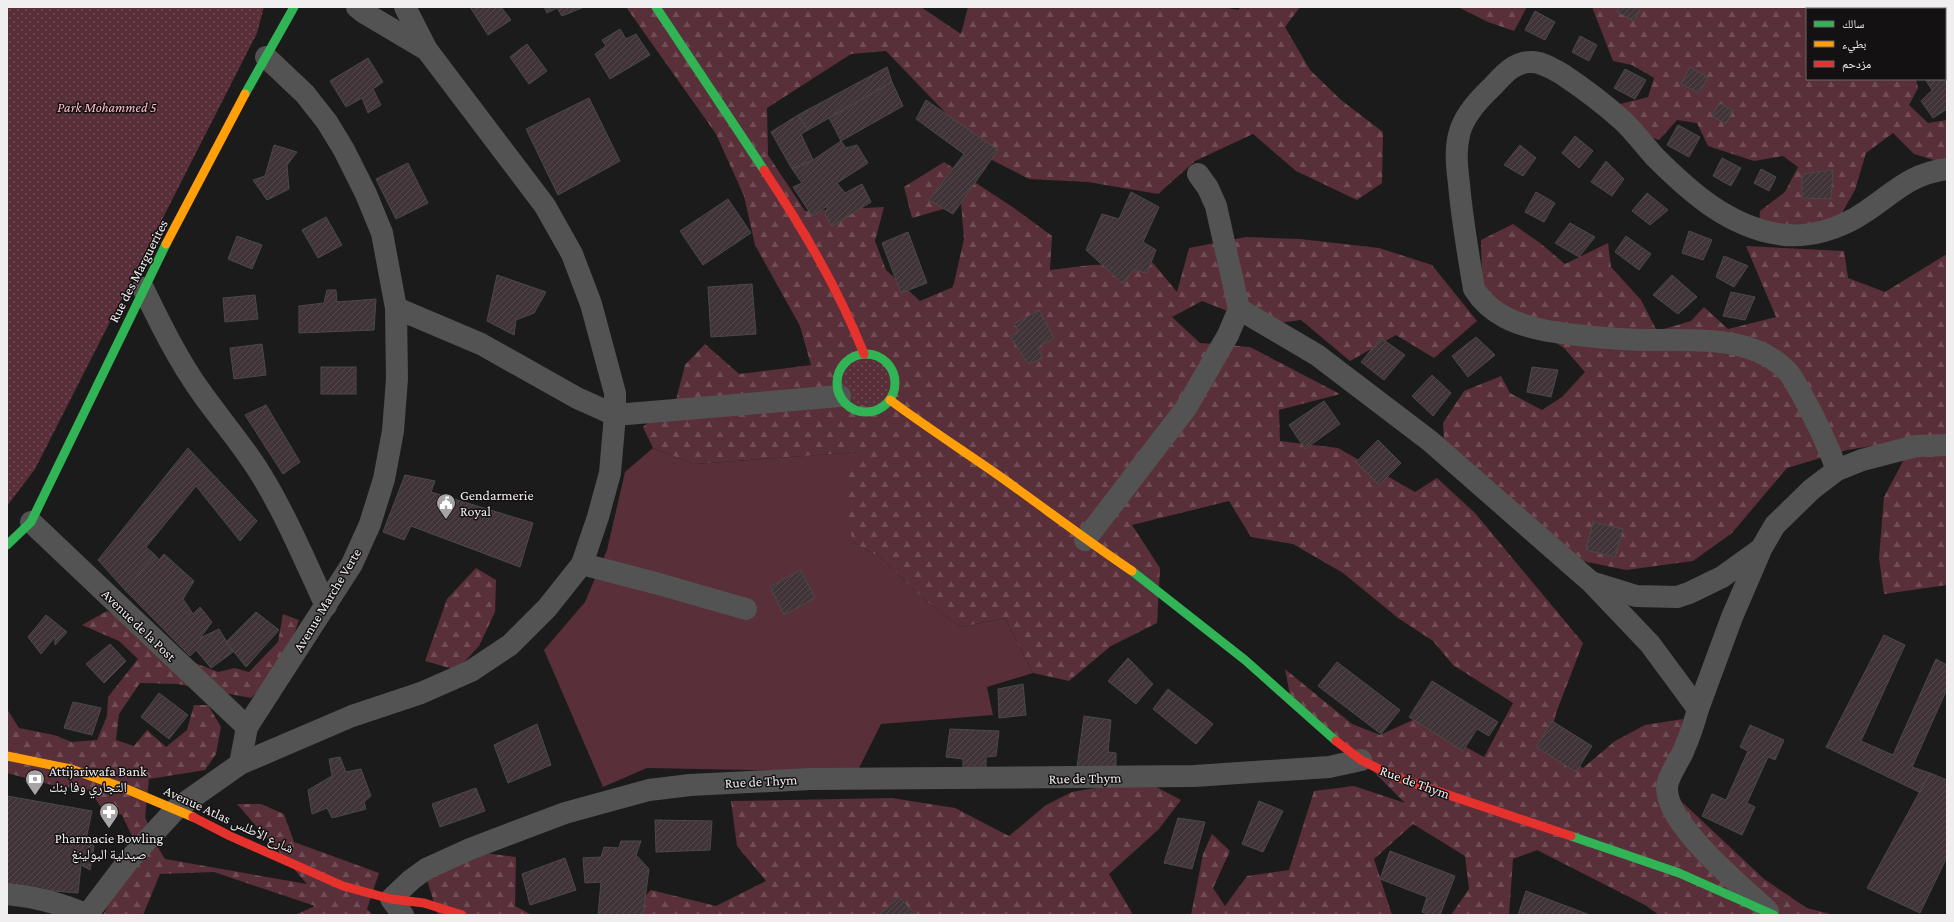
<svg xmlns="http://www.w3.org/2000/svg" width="1954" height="922" viewBox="0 0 1954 922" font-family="'Crimson Pro','Noto Naskh Arabic',serif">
<defs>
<pattern id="forest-firs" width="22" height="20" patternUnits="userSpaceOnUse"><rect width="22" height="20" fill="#592f39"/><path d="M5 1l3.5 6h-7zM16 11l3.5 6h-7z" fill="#714d56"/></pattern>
<pattern id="park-dots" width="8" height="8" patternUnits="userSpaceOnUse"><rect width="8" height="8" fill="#592f39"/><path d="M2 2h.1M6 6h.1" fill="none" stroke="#714d56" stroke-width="1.8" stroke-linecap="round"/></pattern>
<pattern id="building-hatch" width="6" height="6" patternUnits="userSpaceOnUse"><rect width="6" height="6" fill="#403438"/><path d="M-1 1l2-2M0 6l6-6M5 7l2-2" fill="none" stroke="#53484b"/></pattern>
</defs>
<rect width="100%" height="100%" fill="#1c1b1b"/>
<path fill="#592f39" d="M653 448 694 464 859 452 852 542 880 557 926 601 961 627 1005 618 1033 673 987 687 993 715 881 724 857 772 647 768 603 787 544 650 585 602 607 550 625 472Z"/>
<g fill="url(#forest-firs)">
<path d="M626 7H921L961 34 968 7H1223L1238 10 1241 7H1300L1285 27 1310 70 1341 100 1383 132 1382 183 1357 200 1296 171 1253 134 1195 161 1158 194 1088 182 1029 179 990 159 886 51 851 54 767 108 768 155 805 211 884 207 875 241 886 270 920 301 953 287 964 239 961 204 912 218 904 187 944 162 1014 208 1052 236 1050 270 1091 265 1153 263 1177 292 1189 248 1246 237 1300 239 1379 248 1432 265 1477 321 1434 358 1396 335 1350 361 1301 320 1263 325 1202 301 1172 317 1200 343 1250 347 1340 394 1279 410 1280 441 1338 448 1415 492 1437 478 1475 513 1583 643 1556 713 1548 747 1583 768 1615 741 1645 725 1683 719 1667 788 1764 879 1807 908 1834 915H1659L1645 905 1537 850 1513 859 1509 915H1451L1469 889 1465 856 1413 824 1374 859 1392 915H1191L1203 854 1212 834 1230 851 1213 888 1225 906 1247 876 1289 870 1314 791 1354 786 1405 803 1346 744 1290 695 1285 669 1352 724 1380 735 1415 719 1484 757 1513 703 1453 665 1433 641 1398 618 1343 573 1293 544 1251 537 1229 501 1132 525 1160 568 1157 623 1111 646 1069 681 1033 673 1005 618 961 627 926 601 880 557 852 542 845 481 859 452 694 464 653 448 643 427 676 400 685 365 705 344 739 374 811 365 800 326 755 245 744 196 716 134Z"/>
<path d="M1458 7H1527L1514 31 1488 22Z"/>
<path d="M1592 7H1898L1900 9H1807V79H1916L1918 88 1909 105 1928 123 1947 120V164L1914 154 1893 133 1866 153 1855 190 1836 223 1759 226 1760 211 1785 192 1798 167 1783 156 1754 161 1708 146 1697 123 1677 120 1659 140 1635 131 1620 104 1648 97 1654 78 1632 65 1613 61Z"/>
<path d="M1513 224 1540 243 1565 264 1608 243 1611 267 1641 300 1657 331 1691 321 1704 307 1728 329 1776 317 1746 246 1844 251 1848 278 1885 292 1947 254V585L1884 594 1879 558 1884 497 1915 439 1847 450 1787 468 1732 533 1693 561 1626 570 1578 560 1444 441 1443 423 1464 391 1501 376 1510 393 1542 410 1562 397 1585 372 1564 348 1534 329 1491 306 1482 279 1481 240Z"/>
<path d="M476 568 496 580 495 612 479 646 457 670 425 661 447 599Z"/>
<path d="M107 611 180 652 195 663 218 672 235 668 249 672 278 642 283 614 299 620C290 650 273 677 251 698L178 684 140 683 119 714 116 740 134 746 147 730 166 747 187 730 194 705H208L221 727 216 754 205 770 149 779 145 817 156 844 165 859 307 884 237 804H261L284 814 294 842 379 873 367 909 373 915H295L315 906 214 872 160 874 143 915H103L111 900 142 857 122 815 100 806 91 791 52 785 7 773V709L19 728 54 735 72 742 97 740 107 716 108 697 138 659 119 641 82 625Z"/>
<path d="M1143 780 1181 800 1158 830 1109 874 1132 913 1131 915H626L651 890 716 906 766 881 737 846 731 801 892 798 955 808 1009 836 1046 805 1072 792Z"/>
<path d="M477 852 516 857 515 906 532 915H438L427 880Z"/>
</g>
<g fill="url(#park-dots)">
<path d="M7 7H264L257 33 35 469 7 506Z"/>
<circle cx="866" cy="383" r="23"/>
</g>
<g fill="url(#building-hatch)" stroke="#4a4949">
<path d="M470 7H501L511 20 488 35Z"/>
<path d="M544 7H584L562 16 557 8 547 13Z"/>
<path d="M1619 7H1641L1634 21 1617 12Z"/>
<path d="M1535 11 1555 22 1545 40 1525 30Z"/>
<path d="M620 29 626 39 636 34 650 55 610 79 595 54 606 46 602 40Z"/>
<path d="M1580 36 1597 45 1589 61 1572 52Z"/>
<path d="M527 44 547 71 529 84 510 57Z"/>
<path d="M368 58 383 82 373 89 381 105 368 113 362 98 346 107 330 81Z"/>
<path d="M887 67 892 82 808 130 798 115Z"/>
<path d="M1690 67 1708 77 1699 93 1681 84Z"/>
<path d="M1625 69 1646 80 1635 99 1614 88Z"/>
<path d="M1946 70 1947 109 1933 118 1921 101 1932 90 1925 79H1945Z"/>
<path d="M892 82 903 106 841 141 829 118Z"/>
<path d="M589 98 620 161 558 195 526 129Z"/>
<path d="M926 100 998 150 953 214 929 200 964 154 916 119Z"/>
<path d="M1719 103 1733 110 1726 124 1712 116Z"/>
<path d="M798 115 808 130 801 134 813 160 792 169 771 132Z"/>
<path d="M1678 125 1700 137 1689 157 1667 145Z"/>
<path d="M1575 136 1593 151 1579 168 1562 153Z"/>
<path d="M841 141 846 148 857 145 868 163 837 183 845 193 862 184 871 202 832 226 825 215 828 206 812 216 793 187 802 183 792 169 813 160Z"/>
<path d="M274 145 297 152 287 165 289 189 267 200 253 180 265 176Z"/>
<path d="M1520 145 1536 158 1523 176 1504 165Z"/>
<path d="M1722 158 1741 168 1731 186 1713 176Z"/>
<path d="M1606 161 1624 179 1612 196 1591 182Z"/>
<path d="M408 163 428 203 396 219 376 179Z"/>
<path d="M1761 169 1776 177 1769 191 1754 183Z"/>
<path d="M1833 170 1831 199 1802 198V174Z"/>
<path d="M1131 192 1159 207 1143 242 1156 250 1147 273 1133 270 1123 284 1086 250 1102 214 1119 219Z"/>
<path d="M1536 192 1555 203 1544 222 1525 212Z"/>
<path d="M1647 193 1668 210 1650 225 1632 211Z"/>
<path d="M728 199 751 233 703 265 680 231Z"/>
<path d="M326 217 342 245 318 258 302 230Z"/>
<path d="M1570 223 1595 237 1579 257 1555 243Z"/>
<path d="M1689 231 1712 240 1703 260 1682 253Z"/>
<path d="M908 232 927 283 901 293 882 243Z"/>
<path d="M237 236 262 245 252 269 228 259Z"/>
<path d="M1626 236 1651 254 1639 270 1615 252Z"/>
<path d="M1724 256 1748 266 1734 287 1716 277Z"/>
<path d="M497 275 546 292 534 313 516 320 514 335 487 321Z"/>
<path d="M1672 275 1697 297 1678 314 1653 295Z"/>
<path d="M752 284 756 334 711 337 708 287Z"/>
<path d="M327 290H336L337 302 376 299 374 330 299 333V306L324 303Z"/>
<path d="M1731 292 1755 297 1745 320 1723 316Z"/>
<path d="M255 295 258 319 225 322 223 298Z"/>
<path d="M1039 310 1054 338 1038 347 1043 358 1028 364 1010 336 1019 331 1014 324Z"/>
<path d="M1476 337 1495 355 1468 377 1452 356Z"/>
<path d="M1381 338 1405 355 1384 380 1361 362Z"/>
<path d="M262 344 266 375 234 379 230 348Z"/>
<rect x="321" y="367" width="35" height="27"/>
<path d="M1532 367 1558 370 1551 397 1527 392Z"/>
<path d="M1432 375 1451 393 1433 416 1412 396Z"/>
<path d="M1324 401 1340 424 1305 449 1289 425Z"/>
<path d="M266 405 300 462 283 474 245 415Z"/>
<path d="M1378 440 1401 463 1379 485 1356 462Z"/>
<path d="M188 448 257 521 240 541 196 486 146 547 155 555 125 590 98 560Z"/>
<path d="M405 475 435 481 431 492 533 523 520 567 411 526 404 540 383 532Z"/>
<path d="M1593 522 1623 529 1615 557 1586 550Z"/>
<path d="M164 554 194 581 183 599 193 614 200 607 212 622 200 638 219 629 233 652 211 668 196 650 190 656 125 590 155 555 159 560Z"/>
<path d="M801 570 815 598 784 615 770 587Z"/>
<path d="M256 612 279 630 246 667 226 642Z"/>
<path d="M46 615 67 632 55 645V637L41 654 28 637Z"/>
<path d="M1884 635 1905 645 1861 741 1893 755 1936 659 1947 665V689L1912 767 1930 773 1919 792 1826 747Z"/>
<path d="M110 644 126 661 104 683 86 664Z"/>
<path d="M1128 658 1153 684 1136 704 1108 681Z"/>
<path d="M1337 662 1400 710 1381 734 1318 686Z"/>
<path d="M1432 681 1498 722 1489 736 1477 729 1463 751 1409 717Z"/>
<path d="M1023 684 1026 715 999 718 998 689Z"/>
<path d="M1168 689 1213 724 1196 744 1153 709Z"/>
<path d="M159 693 188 715 169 739 141 717Z"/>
<path d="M73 702 101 708 92 735 64 728Z"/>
<path d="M1084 716 1111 720 1108 752 1116 753V768L1077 767Z"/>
<path d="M1552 721 1592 746 1576 772 1536 747Z"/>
<path d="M537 724 551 765 508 783 494 745Z"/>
<path d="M1750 725 1784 740 1775 760 1768 757 1747 803 1755 807 1742 835 1702 816 1712 794 1726 800 1748 751 1740 747Z"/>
<path d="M950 729 999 731 996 756 986 757V769L963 768V759L946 757Z"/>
<path d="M340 757 346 772 361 769 371 796 364 802 366 809 332 818 327 808 312 814 308 790 332 776 329 759Z"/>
<path d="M1930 773 1947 780V857L1920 913 1867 888Z"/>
<path d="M476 788 485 811 440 827 432 804Z"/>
<path d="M7 796 92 811 86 840 94 846 90 870 81 865 78 893 7 887Z"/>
<path d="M1259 801 1283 811 1263 852 1242 844Z"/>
<path d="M1178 818 1205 822 1192 869 1164 863Z"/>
<path d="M655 820 712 821 710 850 656 852Z"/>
<path d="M621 841H641L636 855 649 869 643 915H598L601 882 585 883 583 858 601 857 604 847 619 848Z"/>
<path d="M1390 851 1455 876 1440 915H1431L1422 912 1427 897 1380 879Z"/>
<path d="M565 858 576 890 530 905 522 874Z"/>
<path d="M1526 891 1590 915H1518Z"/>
<path d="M899 897 915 914 879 915Z"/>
</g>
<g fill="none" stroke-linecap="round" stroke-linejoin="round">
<g stroke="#545353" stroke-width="22">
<path d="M357 7 363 12 427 50"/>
<path d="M1926 7 1927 9"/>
<path d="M1945 32 1947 35"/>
<path d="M143 288C160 323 178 360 201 392 220 419 242 444 260 473 286 515 305 561 326 606"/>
<path d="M396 308 481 344 577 398 615 415 840 396"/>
<path d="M1239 309 1317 355 1430 441 1591 582 1650 644 1698 709C1694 724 1689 738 1683 752 1678 762 1671 772 1668 782 1657 818 1744 888 1768 911"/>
<path d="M1837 470C1827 443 1815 418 1801 393 1797 386 1793 378 1788 372 1752 333 1689 341 1642 340 1610 339 1579 336 1548 331 1518 325 1491 316 1474 289 1468 254 1462 219 1459 184 1457 168 1455 151 1459 135 1463 116 1479 99 1493 86 1503 75 1514 62 1530 62 1541 61 1553 69 1562 74 1583 88 1603 103 1622 120 1634 131 1644 145 1655 157 1690 192 1728 226 1778 234 1808 239 1840 229 1865 212 1894 193 1909 174 1947 169"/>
<path d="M31 522 247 727"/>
<path d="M1085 540 1186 408 1228 335 1239 309 1216 206 1208 188 1198 174"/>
<path d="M582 564 659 584 746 609"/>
<path d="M1594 583 1636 596 1677 597 1689 593 1722 577 1761 549 1775 525 1812 489 1837 470 1862 460 1916 446 1947 445"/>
<path d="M1698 709 1732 617 1760 552"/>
<path d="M240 764 247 727 352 564 370 524 384 479 393 431 397 379 396 308 382 233 366 194 344 150 327 122 305 94 266 57"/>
<path d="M7 894C36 897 61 903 87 915"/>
<path d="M87 915 128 861 176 809 240 764 352 716 421 693 471 671 510 645 547 608 582 564 598 517 610 473 615 415V393L591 304 572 254 545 206 427 50 405 7"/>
<path d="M403 915 391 899 411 880 426 869 470 849 565 813 649 790 690 785 811 779 1194 776 1329 767 1361 760"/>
</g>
<g stroke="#30b455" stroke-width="9">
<path d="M656 7 764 170"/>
<path d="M245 94 294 7"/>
<circle cx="866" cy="383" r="29"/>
<path d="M7 545 31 522 166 244"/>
<path d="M1132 571 1245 660 1336 741"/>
<path d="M1571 836 1679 873 1774 915"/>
</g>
<g stroke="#ff9f0a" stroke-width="9">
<path d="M166 244 245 94"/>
<path d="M890 400C925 426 962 450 998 475 1043 507 1086 540 1132 571"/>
<path d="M7 756 71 769 124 788 193 817"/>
</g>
<g stroke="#e5322d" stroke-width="9">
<path d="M764 170C803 229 838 288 864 354"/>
<path d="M1336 741 1361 760 1395 777 1571 836"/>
<path d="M193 817 230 836 343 886 391 899 424 903 462 915"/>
</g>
</g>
<defs>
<g id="civic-pin" transform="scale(1)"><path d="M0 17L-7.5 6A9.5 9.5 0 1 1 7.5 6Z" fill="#a6a4a5" stroke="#141112"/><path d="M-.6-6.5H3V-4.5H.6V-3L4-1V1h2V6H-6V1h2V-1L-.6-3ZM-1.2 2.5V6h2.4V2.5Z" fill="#fff"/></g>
<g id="bank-pin" transform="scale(1)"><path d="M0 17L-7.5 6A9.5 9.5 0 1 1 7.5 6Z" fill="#a6a4a5" stroke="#141112"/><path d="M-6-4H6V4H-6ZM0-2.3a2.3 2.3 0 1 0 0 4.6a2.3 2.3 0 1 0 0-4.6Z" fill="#fff"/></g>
<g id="pharmacy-pin" transform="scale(1)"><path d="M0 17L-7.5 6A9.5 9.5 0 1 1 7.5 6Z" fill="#a6a4a5" stroke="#141112"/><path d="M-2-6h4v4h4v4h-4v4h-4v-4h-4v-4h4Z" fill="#fff"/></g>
</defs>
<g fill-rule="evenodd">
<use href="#civic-pin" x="446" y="503"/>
<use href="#bank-pin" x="35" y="779"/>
<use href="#pharmacy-pin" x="109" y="812"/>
</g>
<g text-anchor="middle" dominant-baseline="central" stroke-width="3" stroke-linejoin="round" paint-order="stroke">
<g font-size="14" font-style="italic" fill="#febccb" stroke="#141112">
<text x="107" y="107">Park Mohammed 5</text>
</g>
<g font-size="14" fill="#f0eeef" stroke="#141112">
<text transform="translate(138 271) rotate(-63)">Rue des Marguerites</text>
<text transform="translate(327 600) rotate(-59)">Avenue Marche Verte</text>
<text transform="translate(139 625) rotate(44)">Avenue de la Post</text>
<text transform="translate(1085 778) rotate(-1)">Rue de Thym</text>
<text transform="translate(761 781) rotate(-3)">Rue de Thym</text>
<text transform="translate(1415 782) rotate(20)">Rue de Thym</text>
<text transform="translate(229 819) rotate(25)">Avenue Atlas شارع الأطلس</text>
</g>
<g font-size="14" fill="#f0eeef" stroke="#141112" text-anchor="start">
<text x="460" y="495">Gendarmerie<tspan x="460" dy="16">Royal</tspan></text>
<text x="49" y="771">Attijariwafa Bank<tspan x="49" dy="16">التجاري وفا بنك</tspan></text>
<text x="109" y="838" text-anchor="middle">Pharmacie Bowling<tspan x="109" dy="16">صيدلية البولينغ</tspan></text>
</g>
</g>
<rect width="1954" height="922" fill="none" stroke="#f0eeef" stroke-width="16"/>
<rect x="1806" y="8" width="140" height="72" fill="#141112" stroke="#6c696a"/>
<rect x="1814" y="21" width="20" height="6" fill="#30b455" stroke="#6c696a"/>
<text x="1842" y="28" font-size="12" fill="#f0eeef">سالك</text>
<rect x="1814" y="41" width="20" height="6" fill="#ff9f0a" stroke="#6c696a"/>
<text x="1842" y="48" font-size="12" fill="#f0eeef">بطيء</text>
<rect x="1814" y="61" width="20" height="6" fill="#e5322d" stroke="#6c696a"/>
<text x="1842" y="68" font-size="12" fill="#f0eeef">مزدحم</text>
</svg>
